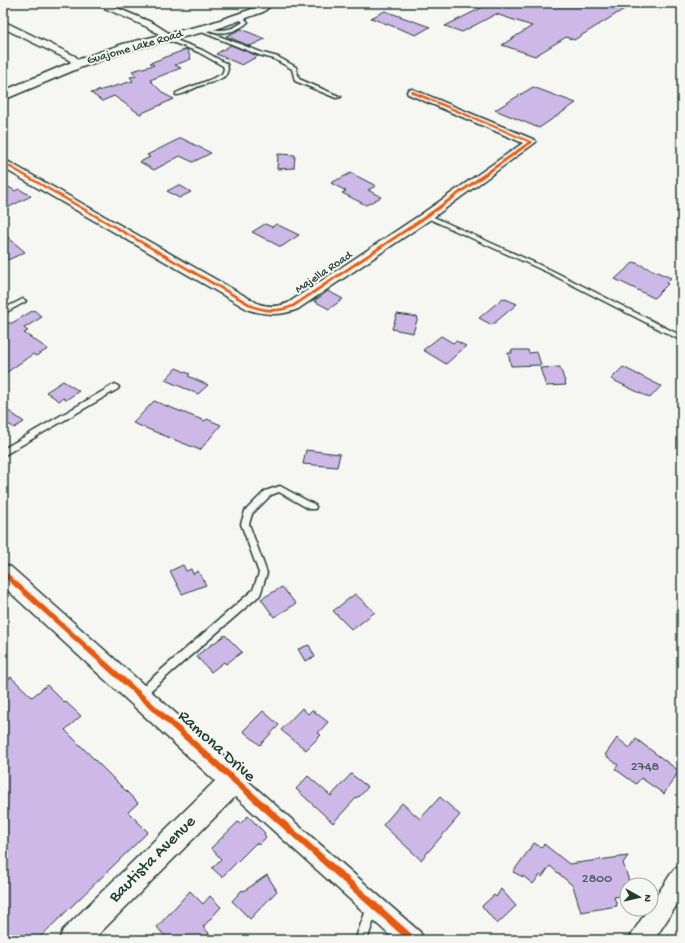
<svg xmlns="http://www.w3.org/2000/svg" width="685" height="943" viewBox="0 0 685 943" font-family="'Gochi Hand',sans-serif">
<rect width="100%" height="100%" fill="#f6f6f2"/>
<filter id="ink" filterUnits="userSpaceOnUse"><feTurbulence type="fractalNoise" baseFrequency=".025" numOctaves="2"/><feDisplacementMap in="SourceGraphic" scale="8" xChannelSelector="R" yChannelSelector="G"/><feConvolveMatrix kernelMatrix="1 2 1 2 8 2 1 2 1" color-interpolation-filters="sRGB"/></filter>
<g filter="url(#ink)">
<g fill="#cdb8e8" stroke="#1f3d34">
<path d="M491 3H634L574 40 566 37 535 56 502 45 532 26 496 14 462 32 445 26Z"/>
<path d="M385 11 430 27 416 35 371 18Z"/>
<path d="M241 29 265 39 250 46 226 36Z"/>
<path d="M231 45 258 56 242 65 216 54Z"/>
<path d="M187 49 191 59 175 65 181 68 150 80 164 94 174 99 140 114 114 96 102 101 91 93 133 81 130 77 137 76 132 71 154 65 150 63Z"/>
<path d="M533 87 576 103 539 128 495 110Z"/>
<path d="M181 138 211 153 193 162 180 156 154 170 140 162 150 157 147 155Z"/>
<path d="M278 154 295 155 294 168 277 169Z"/>
<path d="M351 173 376 186 368 190 381 197 366 205 342 193 346 191 331 183Z"/>
<path d="M179 185 191 192 179 198 167 191Z"/>
<path d="M9 187 15 191 19 189 31 196 3 210V191Z"/>
<path d="M265 224 272 227 276 224 299 235 281 247 252 232Z"/>
<path d="M3 233 25 252 8 260 3 255Z"/>
<path d="M634 262 671 278 666 283 668 284 654 298 615 279Z"/>
<path d="M328 291 343 299 329 309 314 301Z"/>
<path d="M503 298 517 304 492 325 479 318Z"/>
<path d="M34 310 42 317 24 328 28 331 24 333 48 349 36 356 33 354 3 375V323H12Z"/>
<path d="M397 314 418 317 413 333 392 329Z"/>
<path d="M441 336 453 343 456 341 466 346 446 364 423 350Z"/>
<path d="M511 350H528L529 353 537 352 541 365 511 366 508 353H512Z"/>
<path d="M560 367 566 385 546 386 540 368Z"/>
<path d="M623 367 661 386 650 398 611 379Z"/>
<path d="M176 368 190 374 188 376 208 385 198 394 165 380Z"/>
<path d="M63 381 79 391 66 400 63 398 59 401 46 392Z"/>
<path d="M154 401 205 421 207 419 221 425 200 450 133 423Z"/>
<path d="M3 407 24 422 14 428 3 420Z"/>
<path d="M306 450 340 454 337 467 303 464Z"/>
<path d="M183 565 186 571 191 569 193 574 198 571 206 585 182 594 170 571Z"/>
<path d="M282 587 296 604 274 617 261 599Z"/>
<path d="M355 594 375 612 352 630 333 611Z"/>
<path d="M225 635 242 652 226 664 224 662 211 672 196 656Z"/>
<path d="M309 645 315 657 305 661 298 649Z"/>
<path d="M11 677 32 697 47 685 65 703 66 702 81 716 65 730 138 803 128 812 148 832 37 940H3V683Z"/>
<path d="M302 708 308 714 312 710 328 722 318 733 321 735 306 750 281 730Z"/>
<path d="M263 711 279 725 260 745 243 731Z"/>
<path d="M617 738 630 748 636 739 679 771 664 794 641 778 636 784 615 769 618 765 605 755Z"/>
<path d="M351 774 368 787 359 797 358 796 333 823 296 789 308 776 331 796Z"/>
<path d="M440 797 460 815 421 860 383 825 402 803 420 819Z"/>
<path d="M248 816 265 833 264 834 266 837 259 845 256 843 222 877 212 868 221 859 211 848 238 822 240 824Z"/>
<path d="M534 843 541 847 544 844 569 864 628 856 623 863 630 884 623 885 627 895 614 897 617 906 581 912 573 886 550 866 542 877 540 875 533 884 523 876V877L513 872Z"/>
<path d="M267 875 277 891 250 919 232 901 242 890 244 891Z"/>
<path d="M501 889 516 906 497 924 482 906 494 895 496 897Z"/>
<path d="M190 891 203 904 210 896 221 907 203 927 209 933 203 940H168L157 927Z"/>
</g>
<g fill="none" stroke-linecap="round" stroke-linejoin="round">
<g stroke="#1f3d34" stroke-width="3">
<g id="service">
<path d="M238 16H242L248 22C239 31 221 36 210 30 213 29 216 30 220 30 229 30 236 27 243 22L238 18Z"/>
<path d="M201 29 263 53 278 57 296 67 299 79 341 97 336 98 295 81 292 69 274 59 259 55 199 31V29Z"/>
<path d="M164 37H168L202 50 227 64 228 69 226 75C218 82 207 83 197 87 190 90 183 95 176 95V93C191 86 207 82 222 74L224 69 223 66 198 52 164 39Z"/>
<path d="M427 214 553 271 682 336V341L549 273 425 217V215Z"/>
<path d="M23 299 26 301 25 302 3 314V309Z"/>
<path d="M115 384 119 387 118 389 3 456V449Z"/>
<path d="M280 486 315 505 316 507 315 509H309L279 492 271 495 252 514 249 524 267 573 260 595 142 698 139 699 136 698 134 695 136 692 253 590 259 573 241 524 245 511 265 491Z"/>
<path d="M373 900 377 902 379 906 367 940H355L369 902Z"/>
</g>
</g>
<g stroke="#1f3d34" stroke-width="3">
<g id="minor">
<path d="M93 3H105L153 23 175 37 173 39H167L147 27Z"/>
<path d="M3 21 75 56 83 64 81 66H75L69 60 3 28Z"/>
<path d="M412 89 535 140 536 142 431 219 298 309C281 316 267 315 249 310L3 168V160L7 161 259 304C269 307 278 307 288 303L423 213 523 143 408 94 407 92 408 90Z"/>
<path d="M233 771 240 774 420 932 424 940H395L226 788 223 781 226 774Z"/>
<path d="M682 866V897L654 940H629L633 932 648 909H651V904L674 869Z"/>
</g>
</g>
<g stroke="#1f3d34" stroke-width="3">
<g id="tertiary">
<path d="M261 3H274L263 12 216 29 131 50 82 67 3 100V91L74 61 123 44 208 24 255 8Z"/>
<path d="M3 564 11 567 242 772 246 781 242 790 93 940H59L63 930 215 781 3 586Z"/>
</g>
</g>
<use href="#service" fill="#f6f6f2" fill-rule="evenodd"/>
<use href="#minor" fill="#f6f6f2" fill-rule="evenodd"/>
<use href="#tertiary" fill="#f6f6f2" fill-rule="evenodd"/>
<g stroke="#f6f6f2" stroke-width="3">
<g id="cycleway">
<path d="M411 91H413L533 142 428 217 294 307C279 313 268 313 253 308L3 164V162H4L255 306C268 310 279 310 292 305L426 215 528 142 411 93Z"/>
<path d="M3 571H5L415 937 416 940H407L3 576Z"/>
</g>
</g>
<use href="#cycleway" fill="#e8590c" fill-rule="evenodd"/>
</g>
</g>
<g text-anchor="middle" dominant-baseline="central" stroke-width="4" stroke-linejoin="round" paint-order="stroke">
<g font-size="12" fill="#1f3d34" stroke="#f6f6f2">
<text transform="translate(135 48) rotate(-16)">Guajome Lake Road</text>
<text transform="translate(324 273) rotate(-34)">Majella Road</text>
</g>
<g font-size="14" fill="#4a5c61">
<text x="645" y="767">2748</text>
<text x="597" y="879">2800</text>
</g>
<g font-size="17" fill="#1f3d34" stroke="#f6f6f2">
<text transform="translate(216 747) rotate(42)">Ramona Drive</text>
<text transform="translate(153 860) rotate(-45)">Bautista Avenue</text>
</g>
</g>
<rect width="685" height="943" fill="none" stroke="#f6f6f2" stroke-width="16"/>
<rect x="8" y="8" width="669" height="927" fill="none" stroke="#1f3d34" stroke-width="1.5" filter="url(#ink)"/>
<g transform="translate(639 897) rotate(98)"><circle r="19" fill="#f6f6f2" stroke="#a0aca6"/>
<path d="M0-3L7 15L0 10L-7 15Z" fill="#1f3d34"/>
<text y="-6" font-size="11" font-weight="bold" text-anchor="middle" fill="#1f3d34">N</text>
</g>
</svg>
